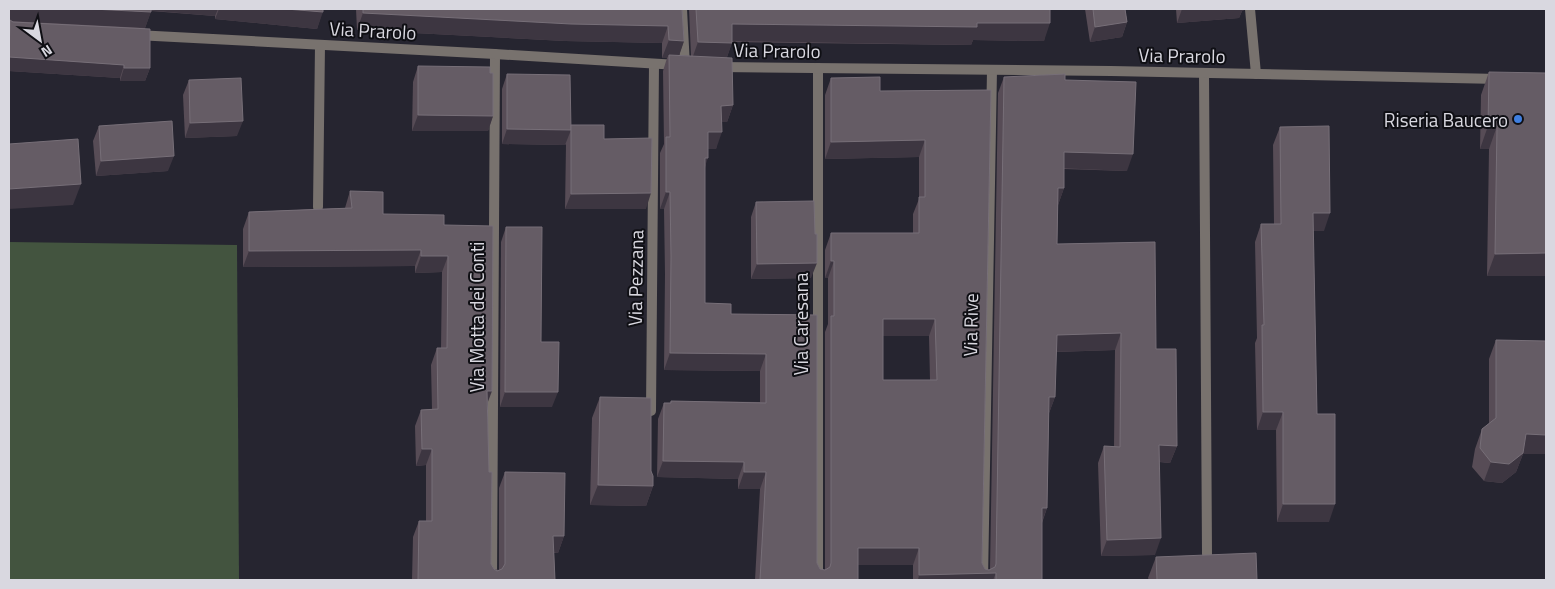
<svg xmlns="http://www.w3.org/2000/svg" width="1555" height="589" viewBox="0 0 1555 589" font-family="'Titillium Web',sans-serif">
<rect width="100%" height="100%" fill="#262530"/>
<path fill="#43543f" d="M9 242 237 245 239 580H9Z"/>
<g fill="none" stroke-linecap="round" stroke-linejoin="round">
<g stroke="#78726e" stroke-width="10">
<path d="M682 9 685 66"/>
<path d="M1204 73 1207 554"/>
<path d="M318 207 320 45"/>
</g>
<g stroke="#78726e" stroke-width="10">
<path d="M1250 9 1256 74"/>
<path d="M651 411 654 64"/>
<path d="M492 580 495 54"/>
<path d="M818 580V68"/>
<path d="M983 580 992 70"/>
</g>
<g stroke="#78726e" stroke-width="10">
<path d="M136 35 495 54 678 65"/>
<path d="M720 67 1111 71 1500 79"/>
</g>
</g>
<g fill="#574c56" fill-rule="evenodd">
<path d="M9 9H323L317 29 215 19V16L151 11 145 28 150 68 145 81H120V78L9 71Z"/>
<path d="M356 9H682L684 41 679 55 691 56 689 9H1050L1044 41 973 40 971 45 732 42 727 57 733 105 727 122H722L716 149H708L705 168V303L731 314 817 315V563L820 569 825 570V332L828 324V278H825V250L831 233H913V214L919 199V157L825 159V95L831 78 880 91 991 90 982 563 985 569 990 570 998 93 1004 77 1065 80 1127 171 1064 169V188L1058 205 1057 244 1156 349 1177 446 1170 463 1159 462 1155 555 1101 556 1098 463 1104 446 1114 447 1115 350 1056 352 1055 397 1049 413 1047 508 1042 523V580H913V565H858V580H755L760 489H738V479L657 477 658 419 664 403H670L671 401 760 402V371L664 370 665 274 664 209H660V153L664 144 663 71 667 58H662V43L565 41 357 30ZM883 336H929L930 380H883Z"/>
<path d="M1085 9H1125L1127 22 1122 37 1090 42Z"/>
<path d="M1176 9H1244L1243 11H1242L1239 18 1177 23Z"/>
<path d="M418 66 490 73 493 116 488 131H412L413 82Z"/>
<path d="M1489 72 1546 276H1487L1489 149H1480L1481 95Z"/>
<path d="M507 74 571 126 604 139 646 209H565L566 144 565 145 502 144V89Z"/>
<path d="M189 80 237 136 185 138 183 95Z"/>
<path d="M99 126 168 171 96 176 93 141Z"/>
<path d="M1280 127 1324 231H1313L1317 414 1329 522H1277L1276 430H1257L1255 343 1257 338 1255 242 1261 224H1274L1273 145Z"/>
<path d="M350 191 383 214 444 225 487 405 491 564 494 569 499 570V488L505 472 564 536 558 553H554L555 580H412L413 537 419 521H426V465L416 466 415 426 421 410 432 409 431 365 437 348H441L442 272 415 273V266L243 267V229L249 212 345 208Z"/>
<path d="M756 202 815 234 811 278 751 279V217Z"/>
<path d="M506 227 541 342 552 407H500L501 242Z"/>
<path d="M1496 340 1523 454 1516 472 1502 483 1484 481 1472 467 1475 449 1482 429 1489 424V359Z"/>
<path d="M600 397 651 471 653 486 646 506 590 505 592 418Z"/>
<path d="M1156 557 1257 580H1149L1148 578Z"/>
</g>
<g fill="#3d3641">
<path d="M10 9H92L151 12 145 28 9 21V13Z"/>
<path d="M145 9H218L215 16 144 10Z"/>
<path d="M219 9H286L323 12 317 29 215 19Z"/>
<path d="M1182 9H1244L1243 11H1242L1239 18 1177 23Z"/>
<path d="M363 13 668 26 662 43 565 41 357 30Z"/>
<path d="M1127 22 1122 37 1090 42 1095 27Z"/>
<path d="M977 23H1050L1044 41 973 40 971 45 726 41 732 24Z"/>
<path d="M669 40 684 41 678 59 669 55 667 58H662Z"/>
<path d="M698 42 732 43 726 60 692 59Z"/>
<path d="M9 57 124 65 120 78 9 71Z"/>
<path d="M124 68H150L145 81H120Z"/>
<path d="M733 105 727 122H715L721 106Z"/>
<path d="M418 115 493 116 488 131H412Z"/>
<path d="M243 121 237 136 185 138 190 123Z"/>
<path d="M1488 126H1497L1489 149H1480Z"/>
<path d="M507 129 571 130 565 145 502 144Z"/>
<path d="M708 132H722L716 149H702Z"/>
<path d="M925 140 919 157 825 159 831 142Z"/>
<path d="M1064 152 1133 154 1127 171 1058 168Z"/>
<path d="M174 156 168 171 96 176 101 161Z"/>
<path d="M705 158H708L702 175Z"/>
<path d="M81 184 73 205 9 209V189Z"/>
<path d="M1058 188H1064L1058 205Z"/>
<path d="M666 192H670L664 209H660Z"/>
<path d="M651 193 646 209H565L571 194Z"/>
<path d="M1313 213H1330L1324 231H1306Z"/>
<path d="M421 250 415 266 243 267 249 251Z"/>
<path d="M1546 253V276H1487L1495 254Z"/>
<path d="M421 256H448L442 272 415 273Z"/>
<path d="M831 261H834L828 278H825Z"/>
<path d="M817 263 811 278 751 279 757 264Z"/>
<path d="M883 319H935L929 336H877Z"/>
<path d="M1121 333 1115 350 1051 352 1057 335Z"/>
<path d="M670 353 766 354 760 371 664 370Z"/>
<path d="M487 391H492L486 407Z"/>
<path d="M505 392H558L552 407H500Z"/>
<path d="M1049 397H1055L1049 413H1043Z"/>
<path d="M1263 412H1283L1276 430H1257Z"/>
<path d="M1526 434 1546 435V454H1523L1516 472 1502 483 1484 481 1491 462Z"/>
<path d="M1159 445 1177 446 1170 463 1153 461Z"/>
<path d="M422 449H432L426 465 416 466Z"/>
<path d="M663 461 744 462 738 479 657 477Z"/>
<path d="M744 472H766L760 489H738Z"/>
<path d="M598 485 653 486 646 506 590 505Z"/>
<path d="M1283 504H1335L1329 522H1277Z"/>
<path d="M1042 508H1047L1041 524Z"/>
<path d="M553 536H564L558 553 547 552Z"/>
<path d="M1161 538 1155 555 1101 556 1107 540Z"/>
<path d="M858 548H919L913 565H852Z"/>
<path d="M996 573 993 580H918L919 575Z"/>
</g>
<g fill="#655c65" stroke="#776f78" fill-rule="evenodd">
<path d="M92 9H151V12Z"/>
<path d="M286 9H323V12Z"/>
<path d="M363 9H682L684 41 669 40 668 26 571 24 363 13Z"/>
<path d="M696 9H1050V23H977V27L732 24V43L698 42Z"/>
<path d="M1093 9H1125L1127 22 1095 27Z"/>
<path d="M10 20 13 22 150 29V68H124V65L9 57Z"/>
<path d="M669 55 732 58 733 105 721 106 722 132H708V158H705V303L731 304V314L817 315V563L820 569 825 570 830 567 831 563V316H834V261H831V233H919V197H925V140L831 142V78L880 77V91L991 90 982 563 985 569 989 570 995 567 996 564 1004 77 1065 74V80L1136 82 1133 154 1064 152V188H1058L1057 244 1155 242 1156 349H1176L1177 446 1159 445 1161 538 1107 540 1104 446 1120 447 1121 333 1057 335 1055 397H1049L1047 508H1042V580H996V573L919 575V548H858V580H760L766 472H744V462L663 461 664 403H671V401L766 403V354L670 353 671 257 670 192H666V137H670ZM883 319H935L937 380H883Z"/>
<path d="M418 66 490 67V73H493V116L418 115Z"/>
<path d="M1489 72 1546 73V253L1495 254 1497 126H1488Z"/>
<path d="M507 74 570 75 571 130 507 129Z"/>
<path d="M241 78 243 121 190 123 189 80Z"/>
<path d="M172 121 174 156 101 161 99 126Z"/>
<path d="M571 125H604V139L652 138 651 193 571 194Z"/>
<path d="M1329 126 1330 213H1313L1317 414H1335V504H1283V412H1263L1262 325H1264L1261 224H1281L1280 127Z"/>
<path d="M78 139 81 184 9 189V144Z"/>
<path d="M350 191 383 192V214L444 215V225L493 226 492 391H487L489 472H492L491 564 494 569 497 571 502 569 505 564V472L565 473 564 536H553L555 580H418L419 521H432V449H422L421 410 438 409 437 348H447L448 256H421V250L249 251V212L352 208Z"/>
<path d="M814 201 815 234H817V263L757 264 756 202Z"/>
<path d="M506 227H542L541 342H559L558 392H505Z"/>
<path d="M1496 340 1546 341V435L1526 434 1523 453 1509 464 1491 462 1480 448 1482 429 1496 418Z"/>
<path d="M600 397 651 398V471L653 476V486L598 485Z"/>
<path d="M1256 553 1257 580H1157L1156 557Z"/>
</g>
<circle fill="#3f7fe0" stroke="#0f0f14" stroke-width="2" cx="1518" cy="119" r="5"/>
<g text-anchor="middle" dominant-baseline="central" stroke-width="4" stroke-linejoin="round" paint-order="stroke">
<g font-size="19" fill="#d9d8e0" stroke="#0f0f14">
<text transform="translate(373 30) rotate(3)">Via Prarolo</text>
<text transform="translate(777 50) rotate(1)">Via Prarolo</text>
<text transform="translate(1182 55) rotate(1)">Via Prarolo</text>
<text transform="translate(635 278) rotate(-89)">Via Pezzana</text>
<text transform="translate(476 317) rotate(-90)">Via Motta dei Conti</text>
<text transform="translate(800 324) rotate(-90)">Via Caresana</text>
<text transform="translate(970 325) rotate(-89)">Via Rive</text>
</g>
<g font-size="19" fill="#d9d8e0" stroke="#0f0f14" text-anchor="end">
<text x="1508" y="119">Riseria Baucero</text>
</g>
</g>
<rect width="1555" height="589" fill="none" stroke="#d9d8e0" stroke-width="20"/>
<g transform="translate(40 40) rotate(148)" stroke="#0f0f14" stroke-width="4" paint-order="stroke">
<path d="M0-4L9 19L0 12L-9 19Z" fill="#d9d8e0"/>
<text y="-8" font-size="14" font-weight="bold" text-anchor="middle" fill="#d9d8e0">N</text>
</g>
</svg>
